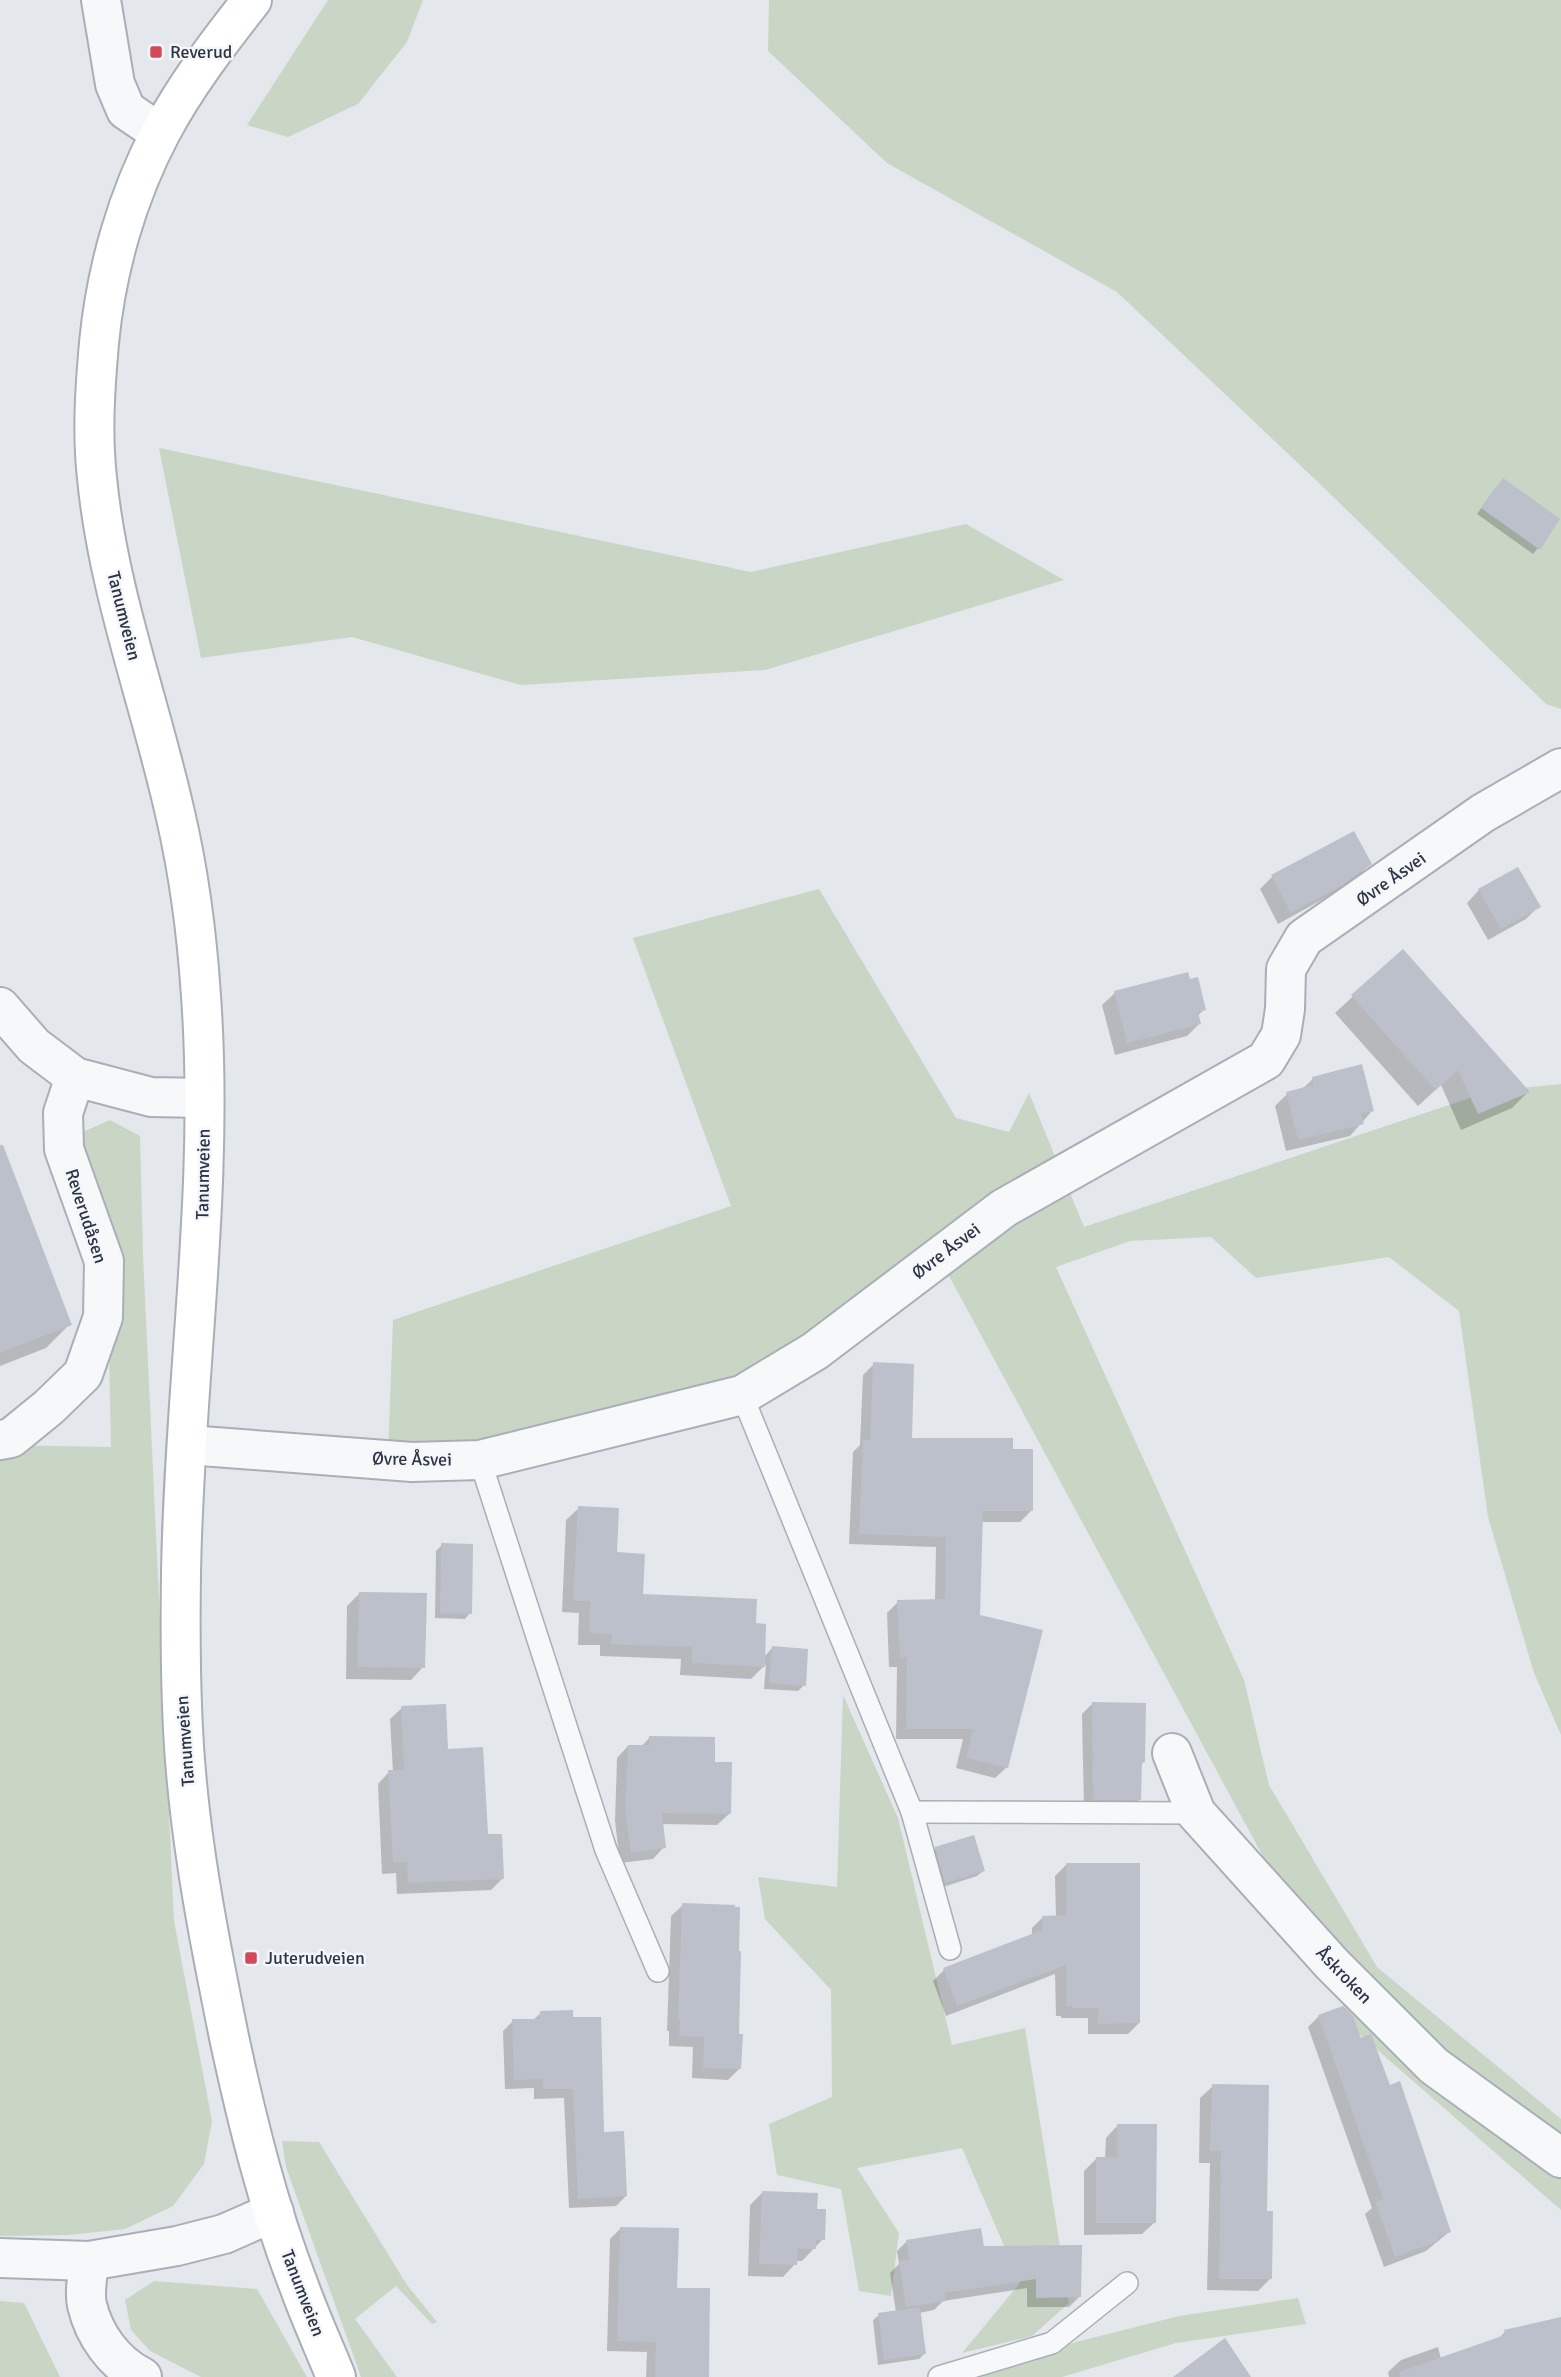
<svg xmlns="http://www.w3.org/2000/svg" width="1561" height="2377" viewBox="0 0 1561 2377" font-family="Signika,sans-serif">
<rect width="100%" height="100%" fill="#e4e7ec"/>
<g fill="#c9d6c5">
<path d="M328 0H423L407 42 358 104 288 137 247 125Z"/>
<path d="M769 0H1561V709L1546 704 1319 483 1117 292 887 163 768 51Z"/>
<path d="M159 448 751 572 966 524 1064 580 765 670 521 685 352 637 201 658Z"/>
<path d="M819 889 956 1118 1009 1132 1029 1093 1084 1227 1491 1091 1561 1084V1735L1534 1673 1488 1517 1459 1311 1389 1257 1256 1278 1211 1237 1130 1241 1056 1267 1244 1680 1269 1785 1377 1967 1561 2119V2210L1359 2034 948 1274 745 1386 506 1456H388L393 1320 731 1206 633 938Z"/>
<path d="M110 1120 140 1136 143 1255 174 1921 212 2121 204 2164 173 2206 125 2229 68 2235 0 2236V1445L111 1447 106 1208 76 1135Z"/>
<path d="M843 1695 898 1818 952 2045 1025 2028 1069 2303 1032 2336 962 2353 1020 2283 962 2148 857 2168 899 2233 891 2296 859 2291 841 2189 777 2175 769 2124 832 2097 831 1990 765 1919 758 1877 837 1887Z"/>
<path d="M282 2141 319 2142 407 2285 437 2322 432 2324 396 2286 355 2319 397 2377H361L286 2167Z"/>
<path d="M154 2281 257 2289 307 2377H201L150 2351 131 2330 125 2300Z"/>
<path d="M1298 2298 1306 2324 1176 2343 1062 2377H981L1076 2342 1179 2316Z"/>
<path d="M0 2301 24 2303 60 2377H0Z"/>
</g>
<g fill="#0003">
<path d="M1497 486 1538 548 1533 554 1477 514Z"/>
<path d="M1370 864 1358 876 1327 897 1278 924 1260 889 1272 877Z"/>
<path d="M1479 890 1539 906 1526 919 1488 940 1467 903Z"/>
<path d="M1402 951 1528 1092 1512 1108 1461 1130 1441 1085 1418 1106 1335 1013Z"/>
<path d="M1115 993 1205 1009 1197 1016 1199 1024 1187 1036 1115 1055 1102 1005Z"/>
<path d="M1313 1079 1372 1111 1350 1136 1286 1151 1275 1106 1287 1094 1301 1090Z"/>
<path d="M0 1144 70 1324 46 1348 0 1366Z"/>
<path d="M874 1364 910 1439 1011 1451 1031 1511 1020 1522H981L978 1616 1006 1768 995 1778 956 1768 963 1739H896L897 1667H889L887 1613 898 1602 935 1601 936 1547 849 1544 853 1452 860 1445 863 1375Z"/>
<path d="M579 1508 615 1554 641 1596 754 1625 764 1657 772 1648 804 1685 798 1691 764 1689 766 1664 751 1679 680 1675 681 1659 600 1656V1645H578L579 1613 562 1612 566 1520Z"/>
<path d="M442 1545 470 1613 465 1619 435 1618 436 1551Z"/>
<path d="M359 1594 423 1667 411 1680 346 1679 347 1606Z"/>
<path d="M1092 1704 1144 1762 1140 1765V1799L1129 1809H1084L1082 1714Z"/>
<path d="M402 1708 446 1750 503 1878 491 1890 397 1894 396 1873 382 1874 378 1784 389 1772H393L390 1719Z"/>
<path d="M650 1737 713 1764 729 1814 717 1825 661 1824 664 1847 653 1859 620 1863 615 1821 617 1758 628 1746 641 1747Z"/>
<path d="M936 1848 983 1871 977 1876 940 1888 930 1854Z"/>
<path d="M1066 1865 1139 2023 1128 2034H1088V2018H1061V2016H1056L1055 1974 946 2016 933 1981 944 1970 1032 1936V1928L1043 1917H1056L1055 1876Z"/>
<path d="M683 1905 737 2035 740 2068 728 2080 692 2078 693 2047 669 2046V2031H667L671 1916Z"/>
<path d="M541 2013 602 2133 626 2196 616 2206 569 2208 564 2098 534 2099V2088L505 2089 503 2031 513 2021 533 2020Z"/>
<path d="M1319 2016 1360 2040 1449 2232 1426 2251 1384 2267 1365 2214 1372 2208 1308 2027Z"/>
<path d="M1213 2086 1265 2213 1270 2279 1258 2291 1207 2290 1210 2163H1199L1200 2098Z"/>
<path d="M1118 2125 1155 2222 1142 2234 1084 2235V2171L1096 2159H1105L1106 2138Z"/>
<path d="M762 2193 816 2211 823 2239 802 2261H796L795 2264 783 2277 748 2276 750 2205Z"/>
<path d="M620 2229 676 2290 707 2377H646L647 2352 607 2351 610 2239Z"/>
<path d="M907 2241 982 2247 1079 2297 1069 2307H1027V2288L943 2301 934 2310 919 2313 924 2354 919 2359 878 2365 873 2320 879 2315 896 2312 890 2273 899 2264 897 2251Z"/>
<path d="M1561 2319V2377H1389L1388 2372 1401 2360 1438 2347 1441 2359 1498 2339 1505 2332Z"/>
</g>
<g fill="#bbc0ca">
<path d="M1503 478 1560 519 1540 550 1481 508Z"/>
<path d="M1354 831 1372 864 1341 886 1291 913 1271 875Z"/>
<path d="M1518 867 1541 907 1501 929 1478 889Z"/>
<path d="M1403 949 1530 1092 1478 1114 1458 1070 1436 1090 1420 1073 1351 995Z"/>
<path d="M1188 972 1190 979 1198 977 1206 1010 1198 1012 1201 1024 1127 1043 1114 991Z"/>
<path d="M1362 1064 1374 1111 1361 1114 1364 1124 1298 1140 1286 1092 1313 1085 1312 1077Z"/>
<path d="M3 1145 72 1325 0 1353V1146Z"/>
<path d="M873 1362 914 1364 912 1438H1013V1449H1033V1511H983L980 1615 1043 1630 1008 1768 966 1758 973 1729H906L907 1657H900L897 1600 945 1599 946 1537 859 1534 863 1440H870Z"/>
<path d="M578 1506 619 1508 617 1552 645 1554 643 1594 757 1599 756 1623 766 1624 765 1667 692 1663V1647L611 1644 612 1634 589 1633 590 1601H573Z"/>
<path d="M441 1543 473 1544 472 1614 440 1613Z"/>
<path d="M359 1592 427 1593 425 1668 357 1667Z"/>
<path d="M772 1646 808 1649 806 1686 769 1683Z"/>
<path d="M1092 1702 1146 1703 1145 1762H1142L1141 1800H1093Z"/>
<path d="M446 1704 448 1749 483 1747 488 1834H502L504 1879 408 1883 407 1862 393 1863 388 1770H404L401 1706Z"/>
<path d="M649 1736 715 1737V1762H732L731 1814 662 1813 666 1848 631 1853 625 1808 628 1745H649Z"/>
<path d="M974 1835 985 1871 945 1883 935 1847Z"/>
<path d="M1066 1863H1140V2023L1098 2024V2008H1072V2006H1066V1965L957 2006 943 1968 1042 1930V1916L1066 1915Z"/>
<path d="M682 1903 735 1905V1907H740L739 1951H741L739 2034H743L741 2069 703 2068 704 2037 679 2036 680 2021H678Z"/>
<path d="M1343 2006 1353 2016 1361 2038 1371 2034 1390 2085 1400 2081 1451 2232 1438 2237 1439 2241 1395 2257 1375 2202 1383 2199 1318 2015Z"/>
<path d="M573 2010V2017H601L604 2132 624 2131 627 2196 578 2199 573 2089H543V2079L514 2080 512 2019H540V2011Z"/>
<path d="M1212 2084 1269 2085 1267 2211H1273L1272 2279H1219L1221 2151H1210Z"/>
<path d="M1117 2124H1157L1156 2223H1096V2157H1117Z"/>
<path d="M762 2191 818 2193 817 2209H826L825 2240H816V2249H798L797 2265 759 2264Z"/>
<path d="M620 2227 679 2228 677 2288H710L709 2377H655L656 2342 617 2341Z"/>
<path d="M981 2228 984 2246 1082 2245 1081 2297 1036 2298V2279L945 2293 946 2301 906 2307 899 2261 909 2260 906 2240Z"/>
<path d="M920 2307 926 2354 884 2360 878 2313Z"/>
<path d="M1561 2317V2377H1400L1399 2372 1505 2335 1504 2330Z"/>
<path d="M1225 2338 1251 2377H1173Z"/>
</g>
<g fill="none" stroke-linecap="round" stroke-linejoin="round">
<g stroke="#a9aeb7" stroke-width="24">
<g id="service">
<path d="M742 1395 912 1812 950 1949"/>
<path d="M480 1460 606 1850 658 1971"/>
<path d="M912 1812 1196 1813"/>
<path d="M939 2377 1052 2343 1127 2283"/>
</g>
</g>
<g stroke="#a9aeb7" stroke-width="42">
<g id="minor">
<path d="M101 0 115 84 126 110 160 133"/>
<path d="M0 1007 34 1046 75 1077 151 1097 204 1098"/>
<path d="M0 1440 11 1438 49 1407 83 1374 103 1317 104 1261 64 1149 63 1113 75 1077"/>
<path d="M188 1445 412 1462 480 1460 742 1395 815 1351 1004 1208 1266 1060 1281 1035 1285 1009 1286 969 1304 938 1483 813 1561 768"/>
<path d="M1172 1753 1196 1813 1332 1964 1434 2066 1561 2158"/>
<path d="M0 2258 89 2261 177 2246 224 2234 274 2212"/>
<path d="M89 2261C88 2274 84 2292 87 2305 94 2335 114 2363 142 2377"/>
</g>
</g>
<g stroke="#a9aeb7" stroke-width="42">
<path id="secondary" d="M252 0C219 42 186 85 161 132 127 196 106 270 99 343 95 388 92 433 97 478 108 592 150 702 175 813 189 873 197 935 201 996 215 1190 184 1381 181 1574 180 1643 180 1714 187 1783 195 1868 212 1953 229 2037 247 2121 268 2206 299 2286 310 2317 324 2347 336 2377"/>
</g>
<use href="#service" stroke="#f7f8fa" stroke-width="21"/>
<use href="#minor" stroke="#f7f8fa" stroke-width="38"/>
<use href="#secondary" stroke="#fff" stroke-width="38"/>
</g>
<g fill="#d1495b" stroke="#f4f6f9" stroke-width="2.5">
<rect x="149" y="45" width="14" height="14" rx="3.5"/>
<rect x="244" y="1951" width="14" height="14" rx="3.5"/>
</g>
<g text-anchor="middle" dominant-baseline="central" stroke-width="5" stroke-linejoin="round" paint-order="stroke">
<g font-size="18" fill="#2b3445" stroke="#f4f6f9" text-anchor="start">
<text x="170" y="52">Reverud</text>
<text x="265" y="1958">Juterudveien</text>
</g>
<g font-size="18" fill="#2b3445" stroke="#f4f6f9">
<text transform="translate(124 616) rotate(76)">Tanumveien</text>
<text transform="translate(1391 879) rotate(-35)">Øvre Åsvei</text>
<text transform="translate(203 1174) rotate(-89)">Tanumveien</text>
<text transform="translate(86 1216) rotate(72)">Reverudåsen</text>
<text transform="translate(946 1251) rotate(-37)">Øvre Åsvei</text>
<text transform="translate(412 1459) rotate(1)">Øvre Åsvei</text>
<text transform="translate(185 1741) rotate(-94)">Tanumveien</text>
<text transform="translate(1344 1975) rotate(46)">Åskroken</text>
<text transform="translate(303 2293) rotate(69)">Tanumveien</text>
</g>
</g>
</svg>
